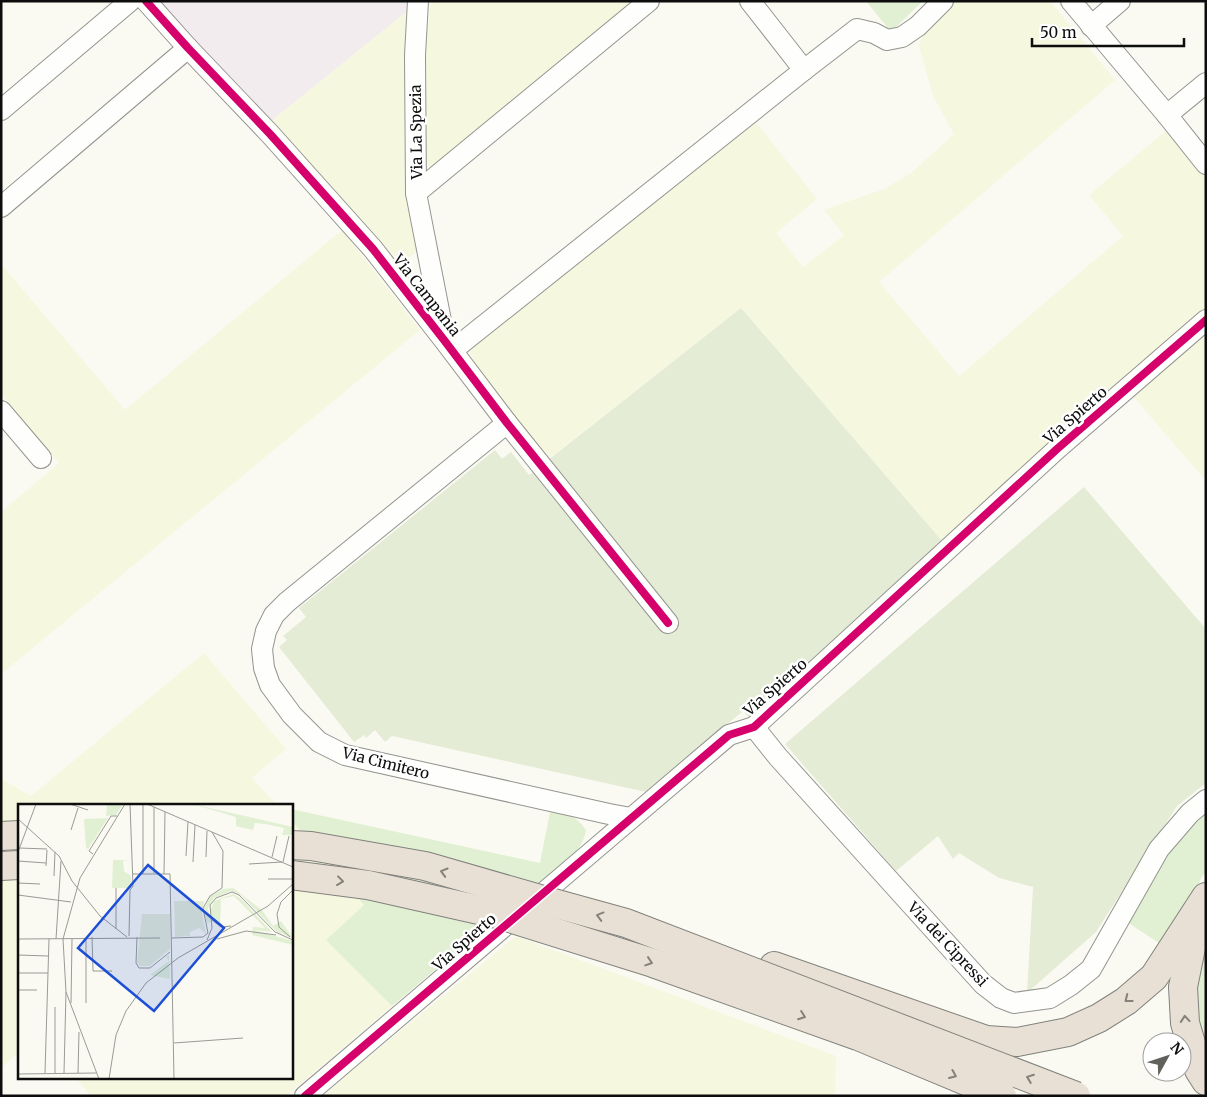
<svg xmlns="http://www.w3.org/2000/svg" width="1207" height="1097" viewBox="0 0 1207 1097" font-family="Merriweather,serif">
<rect width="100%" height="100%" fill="#fafaf2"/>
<path fill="#f2ecef" d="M159 1H411L410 9 270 122Z"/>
<g fill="#f6f7df">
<path d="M431 1H640L430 170 426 158 422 74Z"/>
<path d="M950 1H1050L1115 80 879 282 959 376 1123 236 1089 195 1167 130 1206 177V310L943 542 741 308 548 459 475 363 467 346 755 121 817 199 776 233 803 267 806 265 844 235 824 210 884 189 911 173 954 134 933 96 919 46 924 32Z"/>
<path d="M410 9 404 126 411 193 419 247 414 254 406 259 394 256 270 122Z"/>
<path d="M342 230 420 330 1 674V512L59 463 1 394V264L125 410Z"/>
<path d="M1206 331V481L1131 394Z"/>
<path d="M204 653 286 749 252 778 278 806H19V1052L1 1068V779L31 796Z"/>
<path d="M291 820 364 905 326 940 392 1006 286 1096H91L76 1078H291Z"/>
<path d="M516 936 836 1056 835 1096H324L347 1075Z"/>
</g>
<g fill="#e1f0d2">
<path d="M866 1H923L891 32Z"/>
<path d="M291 809 540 863 550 812C568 816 575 814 586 830 583 847 575 852 563 863L392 1006 326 940 364 905 291 820Z"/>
<path d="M1206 809V872L1203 875 1165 947 1127 922 1140 895 1178 838Z"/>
<path d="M1206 930V1052L1192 983Z"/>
</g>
<g fill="#e4ecd6">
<path d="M741 308 943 542 751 720 743 711 646 792 392 736 385 742 375 730 366 738 364 735 354 742 279 647 287 640 283 636 306 617 299 608 495 450 502 459 511 452 529 475Z"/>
<path d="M1084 487 1206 629V783L1177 806 1096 932 1027 993 1033 887 999 878 959 853 953 859 938 836 896 871 785 744Z"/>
</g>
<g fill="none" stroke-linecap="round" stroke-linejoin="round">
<g stroke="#949490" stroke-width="22">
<g id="minor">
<path d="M146 1 188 48 270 134 373 249 444 340 507 423 668 623"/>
<path d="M418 1 415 55 416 193 444 336"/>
<path d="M750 1 804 70"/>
<path d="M1071 1 1167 115 1206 164"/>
<path d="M1091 26 1120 1"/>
<path d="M1 110 130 1"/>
<path d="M1167 115 1206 83"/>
<path d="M416 193 649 1"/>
<path d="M1 207 188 48"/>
<path d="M453 350 804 70 857 29 874 33 887 40 902 37 918 26 943 1"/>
<path d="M1 411 41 458"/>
<path d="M507 423 287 602 274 615 266 631 262 649 264 668 270 685 292 715 319 742 345 755 609 814 631 818"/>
<path d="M754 727 778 757 983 984 1001 998 1014 1003 1050 998 1071 985 1091 969 1159 849 1190 813 1206 800"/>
<path d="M305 1096 729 735 754 727 1057 449 1206 320"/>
</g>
</g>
<g stroke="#81817d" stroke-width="30">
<g id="highway">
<path d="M1 836 19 835"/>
<path d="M1 866 19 865"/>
<path d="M1196 923 1183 987 1185 1023 1199 1070 1206 1081"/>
<path d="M774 966 986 1040 1017 1042 1068 1032 1099 1018 1126 1001 1154 977 1206 897"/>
</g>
</g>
<use href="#minor" stroke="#fefefd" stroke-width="20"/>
<use href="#highway" stroke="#e9e0d5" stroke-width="28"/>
<g stroke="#81817d" stroke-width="30" stroke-linecap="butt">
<g id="highway-bridge">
<path d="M291 845 311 846 425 866 557 904 626 923 1076 1096"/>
<path d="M291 875 368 885 497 914 653 963 858 1036 1002 1096"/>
</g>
</g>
<use href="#highway-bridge" stroke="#e9e0d5" stroke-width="28"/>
<g stroke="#fff" stroke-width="11">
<g id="cycleway">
<path d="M146 1 188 48 270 134 373 249 444 340 507 423 668 623"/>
<path d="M305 1096 729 735 754 727 1057 449 1206 320"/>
</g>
</g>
<use href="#cycleway" stroke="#d6006c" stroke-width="8"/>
</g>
<defs><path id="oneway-chevron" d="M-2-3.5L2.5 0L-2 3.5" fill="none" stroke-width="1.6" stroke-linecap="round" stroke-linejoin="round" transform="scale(1.25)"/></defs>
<g stroke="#86817b">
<use href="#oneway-chevron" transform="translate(444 872) rotate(-164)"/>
<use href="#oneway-chevron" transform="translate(340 881) rotate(7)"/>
<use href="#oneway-chevron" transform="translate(600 916) rotate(-165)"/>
<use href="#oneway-chevron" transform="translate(649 962) rotate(18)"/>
<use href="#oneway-chevron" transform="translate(1128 999) rotate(142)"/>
<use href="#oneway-chevron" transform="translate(802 1016) rotate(20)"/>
<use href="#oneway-chevron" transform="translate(1185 1019) rotate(-95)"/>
<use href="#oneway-chevron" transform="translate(953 1075) rotate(23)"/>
<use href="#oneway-chevron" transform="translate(1030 1078) rotate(-159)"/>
</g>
<g text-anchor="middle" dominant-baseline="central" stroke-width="5" stroke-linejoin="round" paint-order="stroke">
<g font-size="15" fill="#0d0d0d" stroke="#fff">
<text transform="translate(416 132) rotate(-91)">Via La Spezia</text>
<text transform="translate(427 295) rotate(52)">Via Campania</text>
<text transform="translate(1075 415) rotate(-41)">Via Spierto</text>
<text transform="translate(775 687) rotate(-41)">Via Spierto</text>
<text transform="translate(386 763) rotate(14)">Via Cimitero</text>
<text transform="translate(464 942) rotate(-41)">Via Spierto</text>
<text transform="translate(948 944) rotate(47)">Via dei Cipressi</text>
</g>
</g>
<g transform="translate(18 804)">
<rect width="275" height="275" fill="#fafaf2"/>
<path d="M89 0H105L98 11 88 12ZM174 0 275 23V31H264L266 24 247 20 237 19 235 26 218 22V13ZM90 14 70 45 68 44 66 15ZM95 56H112L105 57 106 67 113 72 114 84H94ZM215 84 244 106 255 122 263 117 275 134 259 128 224 92 213 87 196 94 190 104 193 118 189 119 186 104 191 93 205 85ZM215 90 222 94 254 128 235 126 275 137V141L234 131 235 123 247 124 216 92 203 95 202 121 197 118 192 108 196 97ZM151 151 152 175 132 171 151 157 148 153Z" fill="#e1f0d2"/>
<path d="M156 97H186L184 109 188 130 181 124 172 128V132L157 133ZM124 110H152V145L132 162H121L119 158Z" fill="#e4ecd6"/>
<path fill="none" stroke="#9b9b96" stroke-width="1" d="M52 0 70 6M125 0V70M129 0 275 63M0 15 41 52 54 77 82 112 109 133M53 26 60 4M1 44 29 45M0 48 18 0M75 50 71 47 93 12H99M168 52 170 18M188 53 189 27M254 53 259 32M0 57 28 59M175 58 177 21M265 58 271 32M231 60 264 58M28 62 29 46M136 69V3M114 70H152L156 275M146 70 147 8M36 72 37 48M250 75H275M0 79 22 80M0 91 53 98M194 116 203 123 213 122M98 125V84M111 132 112 86 115 82 112 0M74 133 75 167H94M119 133 118 159 121 164H132L152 148M272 133 261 123 259 110 263 98 275 86M68 134V199M154 134 185 133 190 129 185 104 192 92 204 84 205 47 194 28M0 135 142 134M38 135 43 57M199 135 228 127 258 131M189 136 194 124 192 101 198 94 214 88 221 91 257 128 275 136M0 151 30 152M0 169H30M0 186H19M53 199 54 135M37 203V269M156 239 225 234M27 269 31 135M46 269 48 188M60 269 61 228M0 270 78 269M81 275 48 188 45 135 62 74 107 0M91 275 98 231 108 207 128 179 160 154 250 102 275 80"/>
<path fill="#1d4ed8" fill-opacity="0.15" stroke="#1d4ed8" stroke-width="2.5" d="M130 61 206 124 136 207 60 144Z"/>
<rect width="275" height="275" fill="none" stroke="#0d0d0d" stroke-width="2.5"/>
</g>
<rect width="1207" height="1097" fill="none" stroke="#0d0d0d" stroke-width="5"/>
<g transform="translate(1167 1057) rotate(50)"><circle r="24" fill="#ffffff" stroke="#9e9e9e"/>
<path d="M0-4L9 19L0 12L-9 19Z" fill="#60605d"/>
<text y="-8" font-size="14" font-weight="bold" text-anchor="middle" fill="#0d0d0d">N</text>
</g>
<path d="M1032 38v8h152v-8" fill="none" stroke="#0d0d0d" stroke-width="2.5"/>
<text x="1040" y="38" font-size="15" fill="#0d0d0d" stroke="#ffffff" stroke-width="4" paint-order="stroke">50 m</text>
</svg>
